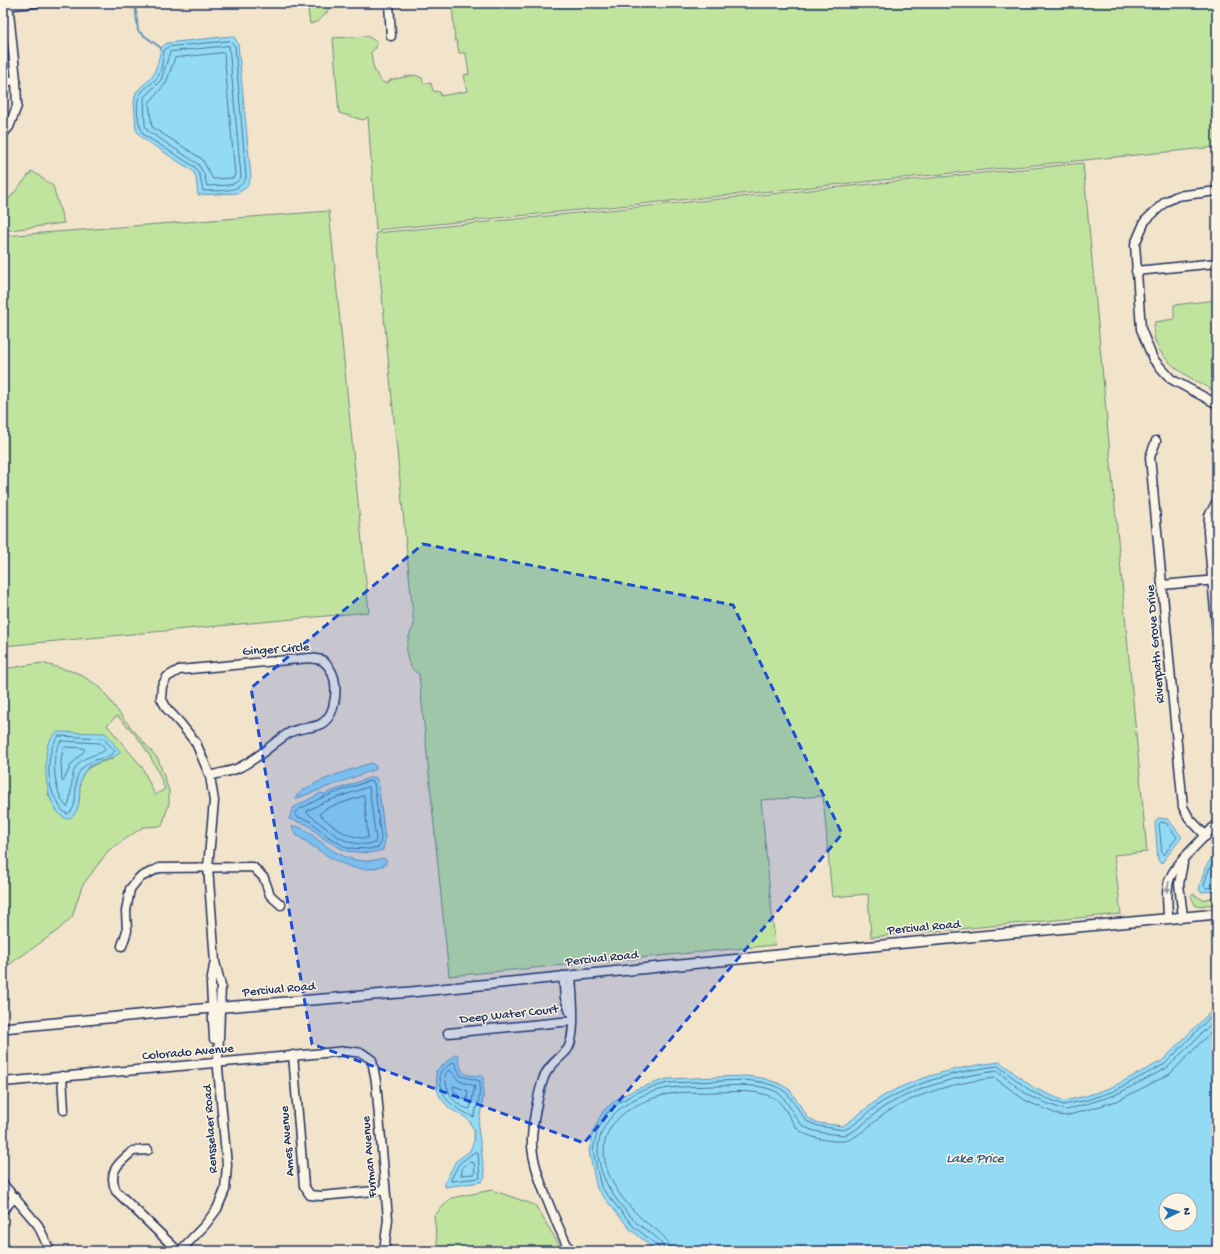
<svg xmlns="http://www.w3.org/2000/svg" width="1220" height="1254" viewBox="0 0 1220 1254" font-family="'Gochi Hand',sans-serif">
<rect width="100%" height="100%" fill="#f2e3cb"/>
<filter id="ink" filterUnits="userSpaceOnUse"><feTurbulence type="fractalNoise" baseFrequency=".025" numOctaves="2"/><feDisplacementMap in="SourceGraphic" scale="8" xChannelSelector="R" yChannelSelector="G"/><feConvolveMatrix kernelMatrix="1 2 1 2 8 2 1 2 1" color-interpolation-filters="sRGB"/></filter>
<g filter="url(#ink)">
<g fill="#c0e49e" stroke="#6e8a7e" fill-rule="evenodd">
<path d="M307 3H331L327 12 319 21 310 24Z"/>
<path d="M452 3H1217V147L376 230 368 117 363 120 339 113 333 38 367 36 377 42 376 48 371 52C372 63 374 75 384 83H388L390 80 415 75 422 78 424 84 431 83 433 91 440 92 441 96 467 91 464 75 469 74 466 53H459L457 41H455Z"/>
<path d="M1083 163 1147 852 1114 855 1121 914 871 937 868 894 832 897 823 796 761 800 775 945 449 976 419 674C402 666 405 639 414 626L376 233Z"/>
<path d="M32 171 53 186 64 223 3 231 6 220 3 206Z"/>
<path d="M329 211 369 612 3 646V236Z"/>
<path d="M1217 300V392C1192 380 1145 356 1155 322L1174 319V305Z"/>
<path d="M42 663 78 673 100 687 123 718 158 759 169 791V803L162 826 143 827 108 851 82 886 72 917 57 931 3 969V669ZM117 716C141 738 154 759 165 789L155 795 142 767 107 725ZM105 733 113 759C58 771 94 795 70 818L57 811 48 794 96 734Z"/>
<path d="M1193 894 1203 900 1217 896V904L1196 906 1191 897Z"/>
<path d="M492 1190 535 1205 563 1251H438L434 1216 451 1198Z"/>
</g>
<g fill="#93dbf5" stroke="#6396b9" fill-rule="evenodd">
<path d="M231 36 235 38 238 44 251 177 247 187 238 193 198 195 196 178 193 171 142 138 136 130 134 102 136 92 153 76 158 62 161 48 167 43Z"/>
<path d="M58 732 105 733 120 751V753C109 762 90 760 83 774 76 787 85 814 67 819 45 810 43 764 48 744 50 739 54 735 58 732Z"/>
<path d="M371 763 376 766V769L295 799C299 785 356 768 371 763Z"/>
<path d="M372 777 376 778 378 781 385 839 383 850 369 853 346 851 324 839 308 825 289 819 293 808 321 793 324 794Z"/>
<path d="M1158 818 1168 819 1182 837 1161 864 1158 860 1155 822Z"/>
<path d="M294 826C305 827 314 837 322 843 340 857 360 866 383 858L386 860V864C353 881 322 851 296 835L292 827Z"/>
<path d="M1217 850V891L1201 892 1199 890 1205 868Z"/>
<path d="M1217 1005V1251H657L630 1229 597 1189 589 1151 593 1131 603 1111 617 1099 636 1089 667 1079 745 1076 762 1078 778 1083 790 1090 808 1118 818 1123 843 1126C856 1117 868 1107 880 1098 916 1076 959 1067 1000 1062L1034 1088 1064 1101 1086 1096 1112 1087 1162 1061ZM1166 1200H1190V1224H1166Z"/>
<path d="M456 1054 458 1055C461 1072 462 1077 481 1075L483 1078V1099L478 1127 485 1177 481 1182 445 1187V1182L456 1161 470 1151 474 1141V1130L468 1119 449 1108 440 1097 437 1090 436 1071Z"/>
</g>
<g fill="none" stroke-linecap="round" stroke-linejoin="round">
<g stroke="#4b749a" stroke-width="1">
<path d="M230 41 235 46 246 177C241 194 219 190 203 191L200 176 195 167 144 135C138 126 134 102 141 93 145 87 153 83 157 78 162 70 163 59 164 50L168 47Z"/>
<path d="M229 46 241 176C238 188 218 185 207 186L204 174 198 164 148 131 145 126 144 97 161 80 170 52Z"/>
<path d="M224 53 235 175 233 178 213 179 202 159 152 127 149 103 166 83 175 58Z"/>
<path d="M59 736 103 738 115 751C109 760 91 756 80 771 71 783 81 805 68 814 62 812 60 808 58 802 56 799 53 795 52 791 47 776 47 748 59 736Z"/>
<path d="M62 741 100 743 106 749C99 757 82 753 74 771 71 780 71 803 67 807 55 797 48 751 62 741Z"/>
<path d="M65 747 83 748 85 750 71 765 63 782 62 781 61 761 63 749Z"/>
<path d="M366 782 372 781 374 783 381 839 379 847 369 849 347 848 327 836 310 821 295 816 296 811 321 798Z"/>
<path d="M369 787 376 840 375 843C344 849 329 829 307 813V811L322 803Z"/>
<path d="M364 796 368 838C347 839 334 827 319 814L325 809Z"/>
<path d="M1161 822 1166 823 1177 837 1164 855 1162 853 1159 824Z"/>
<path d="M1217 857 1209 869 1204 886 1206 888 1217 887"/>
<path d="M454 1062 461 1076 480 1081 479 1099 474 1117C452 1107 439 1099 440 1072Z"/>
<path d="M449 1070 451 1071 459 1081 475 1086 470 1109C453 1106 446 1091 445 1075Z"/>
<path d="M454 1086 468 1091 467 1100 460 1098 453 1089Z"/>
<path d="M475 1152 478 1153 480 1178 451 1181V1179L459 1164Z"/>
<path d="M471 1162 474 1163 475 1174 461 1175 463 1167Z"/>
<path d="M659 1251 658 1246 633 1226 601 1187 593 1151 597 1132 606 1114 620 1102 637 1092 668 1083 745 1080 761 1082 776 1086 787 1093 806 1121 818 1126 844 1130C859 1124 870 1109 884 1101 919 1081 958 1071 998 1066L1032 1092 1063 1105 1087 1100 1114 1091 1165 1064 1217 1010"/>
<path d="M664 1251C664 1239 646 1231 638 1224 619 1206 598 1178 598 1151 598 1114 637 1093 669 1088 684 1086 700 1087 715 1086 734 1086 757 1083 775 1091 788 1098 791 1114 801 1124 810 1133 832 1134 844 1135 860 1131 873 1113 887 1105 921 1086 958 1076 997 1071L1029 1096 1061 1109 1067 1110 1115 1095 1167 1068 1217 1018"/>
<path d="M670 1251C670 1235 651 1228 641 1218 623 1201 604 1177 604 1151 604 1117 640 1100 669 1094 684 1091 700 1093 715 1092 733 1092 754 1089 772 1097 784 1102 788 1117 796 1127 805 1138 831 1142 844 1141 857 1140 877 1118 889 1111 921 1092 958 1082 995 1078L1026 1101 1059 1115 1066 1116 1117 1101 1170 1074 1217 1026"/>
</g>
<path stroke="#6396b9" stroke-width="2" d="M135 3 138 31 161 48"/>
<g stroke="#1b2f5e" stroke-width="11">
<g id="minor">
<path d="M389 3 391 36"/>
<path d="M4 6 36 3"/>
<path d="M3 82 16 80"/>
<path d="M3 134 9 127 17 106 16 80 8 3"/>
<path d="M1217 191 1177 196 1165 202 1145 221 1135 244 1141 329 1153 359 1171 379 1217 404"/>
<path d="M1136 271 1217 263"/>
<path d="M1156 441 1150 457 1183 807 1189 818 1206 836"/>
<path d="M1217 501 1209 516 1208 532 1217 634"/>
<path d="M1162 585 1217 580"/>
<path d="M210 776C218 773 228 772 236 769 256 761 271 744 289 733 298 727 311 729 321 724 337 715 339 683 330 669 328 665 324 662 322 660L310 658 179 670 167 677 162 686 161 698 167 709 180 723 196 743 210 776 214 801 208 867 215 962 221 986 218 1062"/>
<path d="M1183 863 1179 884 1183 917"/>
<path d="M1168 918C1168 906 1165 889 1170 878 1178 860 1204 839 1217 823"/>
<path d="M122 946 127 931 126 911 130 889 139 878 159 868 253 867 264 878 270 895 281 905"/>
<path d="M563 976 565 998 570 1012"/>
<path d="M448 1033 572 1021"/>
<path d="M214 1039 211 984 214 965"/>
<path d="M293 1055 304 1186 310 1195 321 1196 385 1190"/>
<path d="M62 1076 64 1110"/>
<path d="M3 1082 347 1051 362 1053 372 1060 376 1082 388 1219 384 1251"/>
<path d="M148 1150 133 1151C119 1163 107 1171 116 1191L178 1251"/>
<path d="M3 1184 38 1225 50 1251"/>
<path d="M3 1210 15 1197"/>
<path d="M180 1251 205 1225 217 1209 225 1190 227 1165 217 1058"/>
<path d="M570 1251C557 1225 534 1174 532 1146 531 1130 538 1093 544 1077 548 1066 559 1059 567 1050 577 1037 572 993 571 976"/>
</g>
</g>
<g stroke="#1b2f5e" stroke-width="12">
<path id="tertiary" d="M3 1028 211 1008 411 992 798 953 1217 914"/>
</g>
<use href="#minor" stroke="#fcf5e5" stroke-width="8"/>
<use href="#tertiary" stroke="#fcf5e5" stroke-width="9"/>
</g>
<defs><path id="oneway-solid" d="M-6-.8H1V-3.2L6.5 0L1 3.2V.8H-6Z"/></defs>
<use fill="#8c92a2" href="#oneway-solid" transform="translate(1168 887) rotate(99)"/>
</g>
<path fill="#1d4ed8" fill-opacity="0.2" stroke="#1d4ed8" stroke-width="3" stroke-dasharray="8 5" stroke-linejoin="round" d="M423 544 733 605 842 834 584 1143 312 1044 251 688Z"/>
<g text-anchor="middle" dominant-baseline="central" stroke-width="3" stroke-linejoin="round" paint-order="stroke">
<g font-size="13" fill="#1b2f5e" stroke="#fcf5e5">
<text transform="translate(1156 644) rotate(-95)">Riverpath Grove Drive</text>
<text transform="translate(276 650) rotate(-4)">Ginger Circle</text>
<text transform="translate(924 928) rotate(-5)">Percival Road</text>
<text transform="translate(602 959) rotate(-6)">Percival Road</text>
<text transform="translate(279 990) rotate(-5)">Percival Road</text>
<text transform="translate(509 1015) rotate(-6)">Deep Water Court</text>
<text transform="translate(188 1053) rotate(-5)">Colorado Avenue</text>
<text transform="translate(211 1129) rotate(-94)">Rensselaer Road</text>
<text transform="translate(288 1141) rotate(-95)">Ames Avenue</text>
<text transform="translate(370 1157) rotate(-95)">Furman Avenue</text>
</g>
<g font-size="14" font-style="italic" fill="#395a84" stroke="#fcf5e5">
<text x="975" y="1159">Lake Price</text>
</g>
</g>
<rect width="1220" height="1254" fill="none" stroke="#fcf5e5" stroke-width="16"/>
<rect x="8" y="8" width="1204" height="1238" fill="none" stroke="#1b2f5e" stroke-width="1.5" filter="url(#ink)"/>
<g transform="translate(1178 1212) rotate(85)"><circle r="19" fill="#fcf5e5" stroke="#a2a6af"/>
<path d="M0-3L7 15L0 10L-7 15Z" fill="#1f6fb2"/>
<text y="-6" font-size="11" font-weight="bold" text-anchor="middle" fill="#1b2f5e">N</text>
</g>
</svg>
